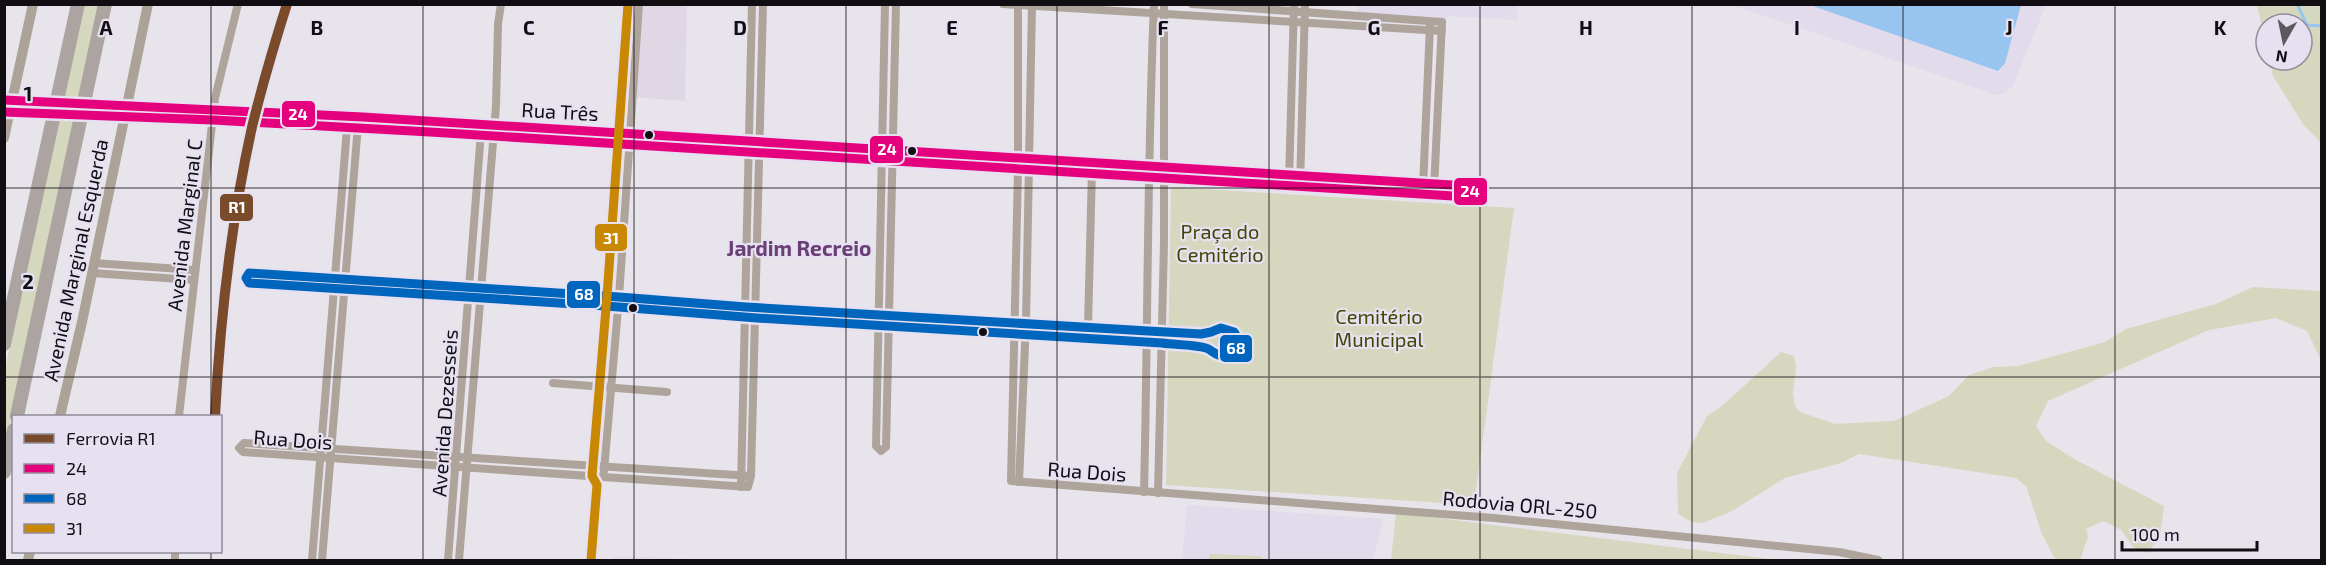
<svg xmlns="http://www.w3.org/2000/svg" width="2326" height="565" viewBox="0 0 2326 565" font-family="'Exo 2',sans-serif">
<rect width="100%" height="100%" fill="#e7e4ec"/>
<g fill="#e2dbeb">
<path d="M1357 5H1518L1517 20 1448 16 1444 21 1357 16Z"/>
<path d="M1732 5H2046L2013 86 2005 93 1997 95Z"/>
<path d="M1187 505 1383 519 1373 560H1182Z"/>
<path d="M614 556 724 560H613Z"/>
</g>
<path fill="#e0d7e5" d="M639 5H687L685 101 632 97Z"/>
<g fill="#d5d7bf">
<path d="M83 5H100L5 446V369Z"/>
<path d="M2257 5H2321V143L2303 124 2273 76 2270 60H2302V24H2266V43Z"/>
<path d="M1171 187 1514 208 1474 505 1166 485Z"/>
<path d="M2253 287 2321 291V360L2307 331 2276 318 2209 330 2048 401 2036 426 2046 441 2076 460 2164 506 2160 536 2148 553 2133 547 2121 530 2103 521 2086 529 2088 537 2080 560H2059L2054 557 2042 534 2026 486 2016 478 1859 454 1841 463 1785 478 1732 511 1703 523 1692 522 1678 514 1677 473 1707 416 1722 406 1781 352 1794 356 1796 367 1793 394 1795 406 1800 412 1835 424 1894 421 1949 396 1969 375 1994 367 2019 366 2105 342 2126 329 2216 304Z"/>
<path d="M1396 513 1778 560H1391Z"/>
<path d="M1210 554 1262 556V560H1209Z"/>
</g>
<path fill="#98c5f0" d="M1810 5 2021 4V5L2005 63 1998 71Z"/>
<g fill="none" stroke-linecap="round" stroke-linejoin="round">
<path stroke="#98c5f0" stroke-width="3" d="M2297 4 2307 25 2322 26"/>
<g stroke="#afa49b" stroke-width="8">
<path d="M885 4 876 446 881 451 886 447 896 4"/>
<path d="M1003 4 1442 31"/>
<path d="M1018 4V170L1011 481 1494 518 1839 552 1878 560"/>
<path d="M1192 4 1442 22 1434 189"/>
<path d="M1289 180 1294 4"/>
<path d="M1300 187 1305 4"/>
<path d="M1423 187 1430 25"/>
<path d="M94 263 195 270"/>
<path d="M92 273 194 280"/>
<path d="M249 273 619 297 746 307 1148 331 1201 334 1211 332 1221 328 1234 332C1241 341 1237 356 1223 356 1216 356 1212 350 1206 348 1192 344 1176 345 1162 343L757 318 606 306 249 283 246 278Z"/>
<path d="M1088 327 1092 169"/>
<path d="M553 383 667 392"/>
<path d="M179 416 215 98 238 4"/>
<path d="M604 471 619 297 639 4"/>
<path d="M751 476 244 443 239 448 243 452 748 487 751 476 763 4"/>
<path d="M1019 482 1026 323 1032 4"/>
<path d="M741 487 752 4"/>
<path d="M1144 492C1148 329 1147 167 1154 4"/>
<path d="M1158 493 1164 242V4"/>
<path d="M175 552V560"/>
<path d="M312 560 348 116"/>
<path d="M322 560 358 125"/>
<path d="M448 560 481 132"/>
<path d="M459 560 496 106 498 24 501 4"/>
<path d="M591 560 597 485 592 476 607 296 628 4"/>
</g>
<g stroke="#aca297" stroke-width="10">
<path d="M107 116 430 132 1416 194 1469 197 1471 188 1468 186 363 117 109 105"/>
<path d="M4 138 33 4"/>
<path d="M60 416 82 322 148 4"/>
<path d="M28 560 30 552"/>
</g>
<g stroke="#aca4a1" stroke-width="14">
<path d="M4 344 78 4"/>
<path d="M17 416 105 4"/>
<path d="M4 472 14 430"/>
</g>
<g stroke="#aca297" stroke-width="10">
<path d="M28 102 109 105"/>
<path d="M27 113 107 116"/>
</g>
<g stroke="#e6e0f0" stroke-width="14">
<path id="bus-1" d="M4 100 363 117 1468 186 1471 188 1469 197 430 132 213 120 4 112"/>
</g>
<g stroke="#e6e0f0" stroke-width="14">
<path id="bus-2" d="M249 273 619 297 746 307 1148 331 1201 334 1211 332 1221 328 1234 332C1241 341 1237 356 1223 356 1216 356 1212 350 1206 348 1192 344 1176 345 1162 343L757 318 606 306 249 283 246 278Z"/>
</g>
<g stroke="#e6e0f0" stroke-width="14">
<path id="bus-3" d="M591 560 597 485 592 476 607 296 628 4"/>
</g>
<use href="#bus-1" stroke="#e5007d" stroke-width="9"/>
<use href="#bus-2" stroke="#0065bd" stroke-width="9"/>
<use href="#bus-3" stroke="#c98804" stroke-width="9"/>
<g stroke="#e6e0f0" stroke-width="15">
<path id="rail-1" d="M215 416C220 320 231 222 252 127 262 86 274 45 287 4"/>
</g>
<use href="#rail-1" stroke="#7a4b2a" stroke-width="10"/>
</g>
<path fill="none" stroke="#100e13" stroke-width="1.5" stroke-opacity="0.55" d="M211 4V416M423 4V560M634 4V560M846 4V560M1057 4V560M1269 4V560M1480 4V560M1692 4V560M1903 4V560M2115 4V560M4 188H2322M4 377H2322M211 552V560"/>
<g fill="#100e13" stroke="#e6e0f0" stroke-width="2">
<circle cx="649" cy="135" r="5"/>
<circle cx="912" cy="151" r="5"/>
<circle cx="633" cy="308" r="5"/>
<circle cx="983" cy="332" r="5"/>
</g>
<g text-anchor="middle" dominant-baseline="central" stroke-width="4.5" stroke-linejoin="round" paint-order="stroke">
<g font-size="20" fill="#100e13" stroke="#e6e0f0">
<text transform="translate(560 111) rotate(3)">Rua Três</text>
<text transform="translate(184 225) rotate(-83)">Avenida Marginal C</text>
<text transform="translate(75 260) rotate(-78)">Avenida Marginal Esquerda</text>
<text transform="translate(444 413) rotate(-86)">Avenida Dezesseis</text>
<text transform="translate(293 439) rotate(4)">Rua Dois</text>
<text transform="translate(1087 471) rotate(4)">Rua Dois</text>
<text transform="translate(1520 504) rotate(5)">Rodovia ORL-250</text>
</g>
<g font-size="20" fill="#434603" stroke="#e6e0f0">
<text x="1220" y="231">Praça do<tspan x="1220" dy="23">Cemitério</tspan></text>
<text x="1379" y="316">Cemitério<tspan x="1379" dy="23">Municipal</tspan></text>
</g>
<g font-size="21" font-weight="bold" fill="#693f76" stroke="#e6e0f0">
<text x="799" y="247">Jardim Recreio</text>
</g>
</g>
<g font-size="20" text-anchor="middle" font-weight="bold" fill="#100e13" stroke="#e6e0f0" stroke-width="4.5" stroke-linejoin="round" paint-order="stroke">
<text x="106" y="35">A</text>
<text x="317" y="35">B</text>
<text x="529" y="35">C</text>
<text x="740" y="35">D</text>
<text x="952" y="35">E</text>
<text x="1163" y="35">F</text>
<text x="1374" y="35">G</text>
<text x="1586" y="35">H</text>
<text x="1797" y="35">I</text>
<text x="2009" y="35">J</text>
<text x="2220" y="35">K</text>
<text x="28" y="101">1</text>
<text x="28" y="289">2</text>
</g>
<g stroke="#e6e0f0" stroke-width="2">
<rect x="281" y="100" width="35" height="28" rx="6" fill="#e5007d"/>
<rect x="869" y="135" width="35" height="29" rx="6" fill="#e5007d"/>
<rect x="1453" y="177" width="35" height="29" rx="6" fill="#e5007d"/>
<rect x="219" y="193" width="35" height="29" rx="6" fill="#7a4b2a"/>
<rect x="594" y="223" width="34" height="29" rx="6" fill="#c98804"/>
<rect x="566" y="280" width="35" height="29" rx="6" fill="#0065bd"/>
<rect x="1219" y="334" width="34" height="29" rx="6" fill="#0065bd"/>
</g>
<g font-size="16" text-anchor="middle" font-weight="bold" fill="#fff">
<text x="298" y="120">24</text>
<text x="887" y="155">24</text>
<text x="1470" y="197">24</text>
<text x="237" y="213">R1</text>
<text x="611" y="244">31</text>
<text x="584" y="300">68</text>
<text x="1236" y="354">68</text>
</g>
<rect width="2326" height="565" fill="none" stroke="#100e13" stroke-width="12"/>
<rect x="12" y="415" width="210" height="138" fill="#e6e0f0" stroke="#908c98" stroke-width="1.5"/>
<rect x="24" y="434" width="30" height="9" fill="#7a4b2a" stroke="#908c98" stroke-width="1.5"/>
<text x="66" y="445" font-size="18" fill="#100e13">Ferrovia R1</text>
<rect x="24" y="464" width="30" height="9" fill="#e5007d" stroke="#908c98" stroke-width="1.5"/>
<text x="66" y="475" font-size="18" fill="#100e13">24</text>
<rect x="24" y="494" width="30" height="9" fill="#0065bd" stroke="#908c98" stroke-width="1.5"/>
<text x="66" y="505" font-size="18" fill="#100e13">68</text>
<rect x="24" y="524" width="30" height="9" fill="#c98804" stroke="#908c98" stroke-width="1.5"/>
<text x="66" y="535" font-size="18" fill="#100e13">31</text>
<g transform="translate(2284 42) rotate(189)"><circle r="28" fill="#e6e0f0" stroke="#908c98" stroke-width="1.5"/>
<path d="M0-4.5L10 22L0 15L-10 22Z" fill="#5b595f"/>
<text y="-9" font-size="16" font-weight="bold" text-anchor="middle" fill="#100e13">N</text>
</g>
<path d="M2122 541v9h135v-9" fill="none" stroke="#100e13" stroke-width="3"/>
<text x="2131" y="541" font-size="18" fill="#100e13" stroke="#e6e0f0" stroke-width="4.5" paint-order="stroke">100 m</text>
</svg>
